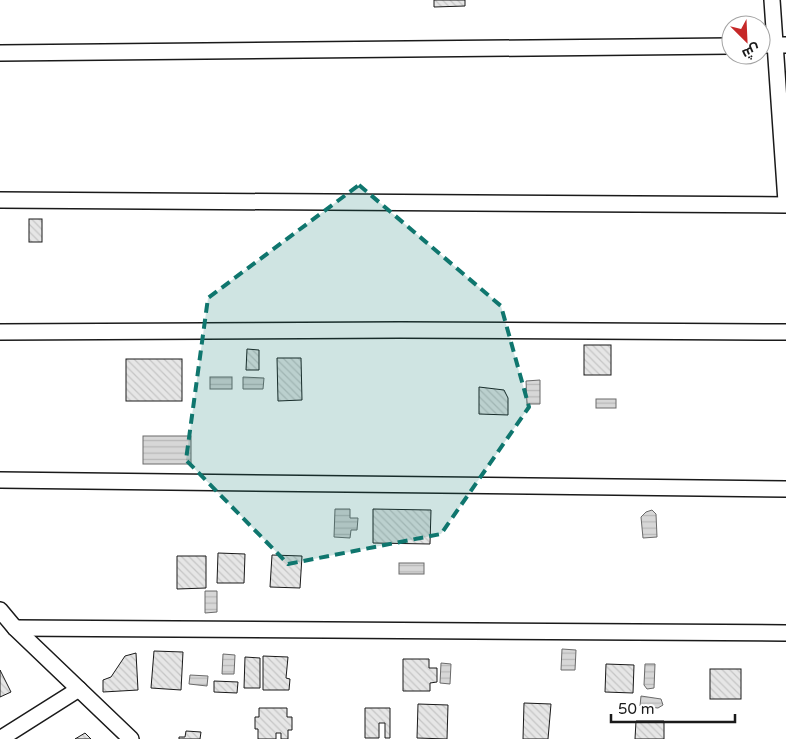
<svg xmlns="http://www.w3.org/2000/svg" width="786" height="739" viewBox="0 0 786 739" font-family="'Varela Round',Cairo,sans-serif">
<defs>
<pattern id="water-rules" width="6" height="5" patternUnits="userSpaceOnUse" patternTransform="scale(1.25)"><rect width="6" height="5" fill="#d7d7d7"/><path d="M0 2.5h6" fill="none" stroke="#b8b8b8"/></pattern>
<pattern id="building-back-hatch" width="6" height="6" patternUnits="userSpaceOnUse" patternTransform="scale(1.25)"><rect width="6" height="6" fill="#e6e6e6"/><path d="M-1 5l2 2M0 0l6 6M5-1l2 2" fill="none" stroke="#c5c5c5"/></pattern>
</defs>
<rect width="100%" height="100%" fill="#fff"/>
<g fill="url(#water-rules)" stroke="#6a6a6a">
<rect x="210" y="377" width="22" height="12"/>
<path d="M243 377 264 378 263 389H243Z"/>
<path d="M540 380V404H527L526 381Z"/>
<rect x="596" y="399" width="20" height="9"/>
<rect x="143" y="436" width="48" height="28"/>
<path d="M335 509H350V518H358L357 530H351L350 538 334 537Z"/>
<path d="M652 510 656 514 657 537 643 538 641 517 646 512Z"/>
<rect x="399" y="563" width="25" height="11"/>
<path d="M205 591H217V612L205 613Z"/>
<path d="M562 649 576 650 575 670H561Z"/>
<path d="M223 654 235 655 234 674H222Z"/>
<path d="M441 663 451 664 450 684 440 683Z"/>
<path d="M645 664H655L654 688 647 689 644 685Z"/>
<path d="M190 675 208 676 207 686 189 684Z"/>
<path d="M641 696 661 699 663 705 658 708 640 706Z"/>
</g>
<g fill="url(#building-back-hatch)" stroke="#1a1a1a">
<path d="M434 0H465V6L434 7Z"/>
<rect x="29" y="219" width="13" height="23"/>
<rect x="584" y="345" width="27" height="30"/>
<path d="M247 349 259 350V370H246Z"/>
<path d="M277 358H301L302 400 278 401Z"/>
<rect x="126" y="359" width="56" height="42"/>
<path d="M479 387 504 390 508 398V415L479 414Z"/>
<path d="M373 509 431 510 430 544 373 543Z"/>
<path d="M218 553 245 554 244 583H217Z"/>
<path d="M272 555 302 556 300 588 270 587Z"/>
<path d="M177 556H206V588L177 589Z"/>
<path d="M154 651 183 652 181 690 151 688Z"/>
<path d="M136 653 138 690 103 692V680L111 677 125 656Z"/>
<path d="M263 656 288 657 286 678 290 679 289 690H263Z"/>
<path d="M245 657 260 658V688H244Z"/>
<path d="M403 659H429V668H437V682L430 683V691H403Z"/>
<path d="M606 664 634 665 633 693 605 692Z"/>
<rect x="710" y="669" width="31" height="30"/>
<path d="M0 670 11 692 0 697Z"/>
<path d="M214 681 238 682 237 693 214 692Z"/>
<path d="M524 703 551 704 548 739H523Z"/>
<path d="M418 704 448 705 447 739 417 738Z"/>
<path d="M259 708H287V717H292V730H288V739H281V733H276V739H258V729H255V717H259Z"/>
<path d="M365 708H390V738H385V723H379V738H365Z"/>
<path d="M636 721H664V739H635Z"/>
<path d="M186 731 201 732 200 739H179V737H185Z"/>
<path d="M85 733 91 739H75Z"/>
</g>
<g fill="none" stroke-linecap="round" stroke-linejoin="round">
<g stroke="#1a1a1a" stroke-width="18">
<g id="minor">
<path d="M772 0 786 202"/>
<path d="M761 45H786"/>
<path d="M0 53 731 46"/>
<path d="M0 200 786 205"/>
<path d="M0 332 400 330 786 332"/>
<path d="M0 480 786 489"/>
<path d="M0 610 15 628 131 739"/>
<path d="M15 628 786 633"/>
<path d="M0 739 79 689"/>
</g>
</g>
<use href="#minor" stroke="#fff" stroke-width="15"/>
</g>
<path fill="#0f766e" fill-opacity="0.2" stroke="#0f766e" stroke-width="4" stroke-dasharray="10 6" stroke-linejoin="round" d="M359 185 501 306 529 407 441 534 288 564 186 460 208 298Z"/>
<g transform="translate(746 40) rotate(156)"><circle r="24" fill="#ffffff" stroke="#a3a3a3"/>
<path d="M0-4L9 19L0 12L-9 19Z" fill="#c62828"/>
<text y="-8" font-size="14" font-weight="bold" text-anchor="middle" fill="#1a1a1a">ش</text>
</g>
<path d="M611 714v8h124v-8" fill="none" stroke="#1a1a1a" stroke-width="2.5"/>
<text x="618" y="714" font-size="15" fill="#1a1a1a" stroke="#ffffff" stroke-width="4" paint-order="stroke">50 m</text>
</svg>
